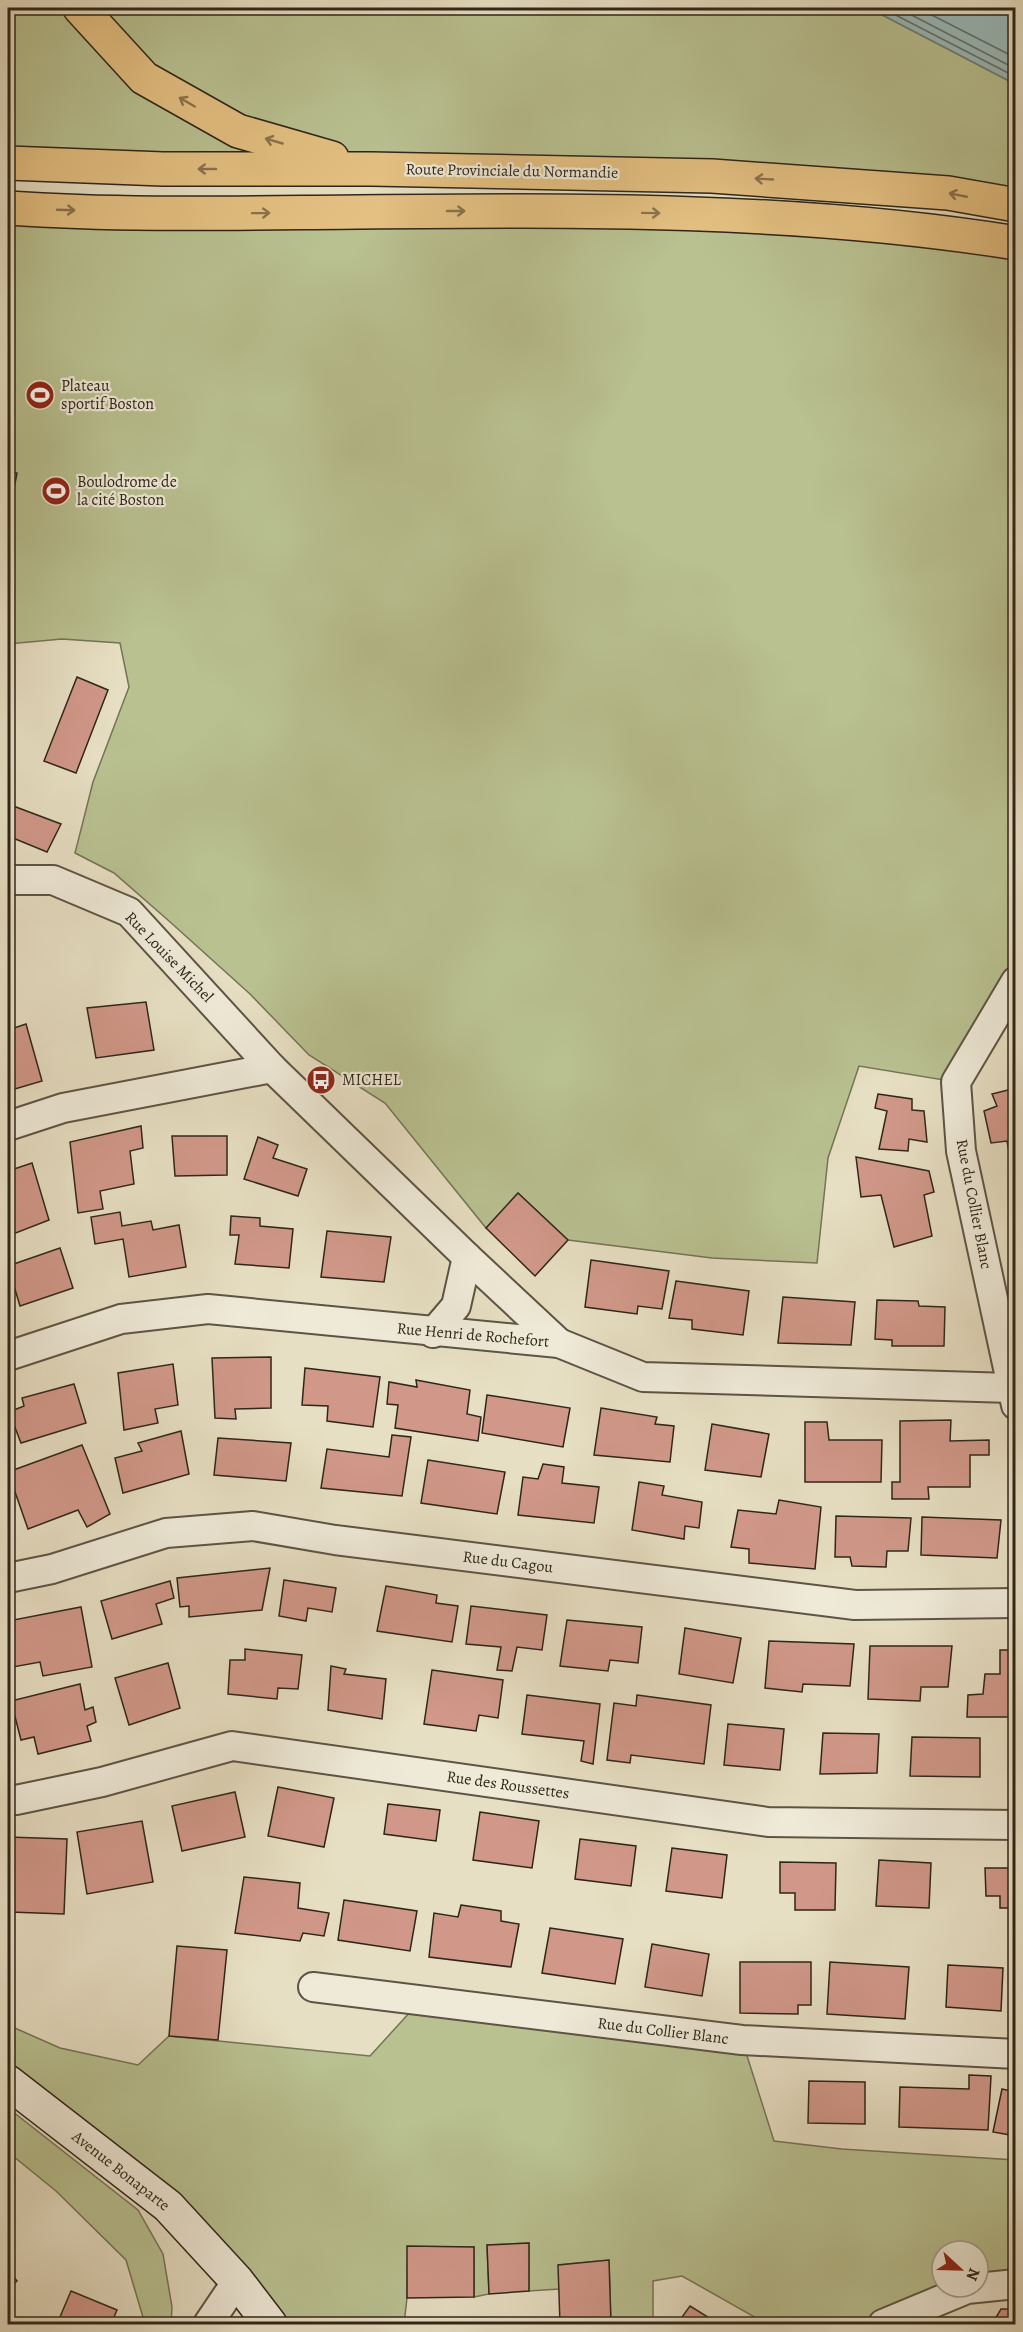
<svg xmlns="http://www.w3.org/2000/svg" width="1023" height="2332" viewBox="0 0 1023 2332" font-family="Alegreya,serif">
<rect width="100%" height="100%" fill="#e7dfc3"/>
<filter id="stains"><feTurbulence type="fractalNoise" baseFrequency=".00333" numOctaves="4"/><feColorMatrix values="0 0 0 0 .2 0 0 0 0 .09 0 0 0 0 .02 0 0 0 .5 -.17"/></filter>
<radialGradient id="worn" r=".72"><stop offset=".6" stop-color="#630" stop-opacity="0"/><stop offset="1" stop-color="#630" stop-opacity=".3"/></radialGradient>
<g fill="#b9c191" stroke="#747456" stroke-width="1.5" fill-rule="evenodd">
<path d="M8 8H869L1015 84V205L948 193 8 163Z"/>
<path d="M8 208 357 212 1015 243V981L956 1082 859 1066 828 1158 817 1263 712 1258 568 1240 518 1193 486 1228 385 1103 309 1055 250 994 169 921 114 873 75 853 93 782 129 687 120 643 62 639 8 644Z"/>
<path d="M421 2000 742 2040 774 2141 842 2149 1015 2160V2252L1003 2285 883 2324H767L682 2276 653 2281V2324H611L609 2260 559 2265V2289L529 2291V2243L487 2245 489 2294 474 2297V2247H408L407 2298 404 2324H270L251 2301 8 2082V2025L60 2048 138 2065 169 2036 370 2056ZM942 2251H978V2287H942Z"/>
<path d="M8 2108 138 2210 163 2254 172 2307 171 2324H145L126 2260 56 2191 8 2152Z"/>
</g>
<path fill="#9bb" stroke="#6f7f7b" stroke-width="1.5" d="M869 8H1015V84Z"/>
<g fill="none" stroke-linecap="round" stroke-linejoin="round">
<g stroke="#64706a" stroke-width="1.5">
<path d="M882 8 1016 77"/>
<path d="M898 8 1016 69"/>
<path d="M918 8 1016 58"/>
</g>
</g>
<g fill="#d19889" stroke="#2f261a" stroke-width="1.5">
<path d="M8 471 17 473 10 510H8Z"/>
<path d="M77 677 108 690 76 773 44 761Z"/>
<path d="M8 804 61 824 47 852 8 836Z"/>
<path d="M146 1002 154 1050 96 1058 87 1008Z"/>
<path d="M26 1024 42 1081 8 1091V1030Z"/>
<path d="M1016 1088V1162L1011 1163 1007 1141 991 1143 984 1111 997 1106 992 1094Z"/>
<path d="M878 1094 912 1099V1110L924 1111 927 1142 909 1139 908 1151 879 1149 887 1111 875 1108Z"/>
<path d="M141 1126 143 1148 130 1151 134 1184 100 1191 103 1209 78 1213 70 1142Z"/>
<path d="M172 1136H227V1175L175 1176Z"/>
<path d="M258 1137 278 1145 273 1158 307 1169 298 1196 244 1179Z"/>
<path d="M856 1157 929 1171 934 1192 924 1195 932 1236 894 1247 881 1195 861 1197Z"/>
<path d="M32 1163 49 1220 8 1236V1171Z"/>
<path d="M1016 1188V1216L1009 1190Z"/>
<path d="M518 1193 568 1240 535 1276 486 1228Z"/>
<path d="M120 1212 122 1226 151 1221 153 1230 179 1225 186 1267 129 1277 123 1239 95 1244 91 1217Z"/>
<path d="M231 1216 260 1218V1226L293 1229 289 1268 235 1264 239 1235H230Z"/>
<path d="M327 1231 391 1237 384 1282 321 1277Z"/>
<path d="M60 1248 73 1288 20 1306 8 1266Z"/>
<path d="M591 1260 669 1271 662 1309 638 1306 637 1314 585 1307Z"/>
<path d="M676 1281 749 1291 743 1335 692 1329V1320L669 1318Z"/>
<path d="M783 1297 855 1302 851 1345 778 1343Z"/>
<path d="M877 1300 918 1301 919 1306 945 1307 944 1346H892V1340L875 1339Z"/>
<path d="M271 1357V1408L235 1409 236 1419 215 1418 212 1358Z"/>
<path d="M173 1364 178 1405 155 1409 158 1423 124 1430 118 1373Z"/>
<path d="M305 1368 380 1377 373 1427 327 1421 328 1406 302 1405Z"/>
<path d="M416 1380 470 1390 467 1414 481 1417 478 1441 395 1428 398 1405 387 1404 389 1382 417 1387Z"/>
<path d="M74 1384 86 1423 21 1443 9 1412 24 1406 22 1398Z"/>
<path d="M487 1395 570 1408 563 1447 482 1433Z"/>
<path d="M601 1408 657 1417 655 1424 674 1426 670 1462 594 1455Z"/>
<path d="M951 1420 950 1441 989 1440V1455H970V1487H928L929 1499H892V1482H900V1421Z"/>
<path d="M805 1422H827L829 1440H882L881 1482H805Z"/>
<path d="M712 1424 769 1434 761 1477 705 1470Z"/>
<path d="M181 1431 189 1474 123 1493 115 1458 142 1451 138 1443Z"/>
<path d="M392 1435 411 1437 402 1496 321 1488 327 1449 389 1457Z"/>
<path d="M218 1438 291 1443 286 1481 214 1475Z"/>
<path d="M82 1445 110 1514 87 1527 78 1510 28 1529 8 1472Z"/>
<path d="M428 1460 505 1472 497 1514 421 1503Z"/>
<path d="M543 1464 564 1467 562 1483 599 1487 594 1523 518 1515 523 1477 538 1479Z"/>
<path d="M639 1482 664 1486 662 1495 702 1502 699 1528 685 1526 684 1539 632 1530Z"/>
<path d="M779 1500 821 1507 815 1569 749 1563V1549L731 1547 738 1510 776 1514Z"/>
<path d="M836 1516 911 1518 908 1551H887L886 1567 852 1566 850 1557H835Z"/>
<path d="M922 1517 1001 1520 997 1558 921 1555Z"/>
<path d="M270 1568 262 1610 189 1617V1606L180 1607 177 1578Z"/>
<path d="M284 1580 336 1588 332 1612 308 1608 306 1621 279 1616Z"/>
<path d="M170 1581 174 1598 156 1604 162 1624 112 1639 101 1601Z"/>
<path d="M386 1586 437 1595 436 1603 458 1606 452 1642 377 1631Z"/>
<path d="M471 1606 547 1615 542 1650 517 1647 512 1671 497 1670 501 1647 466 1644Z"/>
<path d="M81 1607 92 1667 43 1676 40 1662 13 1667 8 1640V1621Z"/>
<path d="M567 1620 642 1627 638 1663 610 1660 608 1671 560 1666Z"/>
<path d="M685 1628 741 1638 733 1683 679 1674Z"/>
<path d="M769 1641 854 1644 850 1686 803 1684 802 1692 765 1688Z"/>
<path d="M870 1646H952L948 1687H921L920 1701 868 1699Z"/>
<path d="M245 1649 302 1655 298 1689 278 1688 277 1699 228 1694 230 1660H245Z"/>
<path d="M1000 1650H1016V1717H967L968 1695 983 1694 985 1674H1000Z"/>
<path d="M168 1663 180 1708 129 1725 115 1678Z"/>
<path d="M331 1666 346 1669 344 1674 386 1679 382 1719 328 1710Z"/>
<path d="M432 1670 503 1680 498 1718 479 1715 476 1731 424 1724Z"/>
<path d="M80 1684 85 1710 93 1707 96 1722 87 1726 91 1741 38 1754 34 1737 21 1740 11 1701Z"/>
<path d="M527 1695 600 1704 593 1764 581 1761 584 1741 522 1734Z"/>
<path d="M637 1695 711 1705 704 1764 631 1755 630 1763 607 1760 614 1703 636 1706Z"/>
<path d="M728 1724 784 1729 780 1770 724 1765Z"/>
<path d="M823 1733 879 1734 877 1773 820 1774Z"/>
<path d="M912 1737 980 1738V1777L910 1776Z"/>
<path d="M278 1787 334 1798 324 1847 268 1836Z"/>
<path d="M235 1792 245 1837 182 1851 172 1806Z"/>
<path d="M388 1804 440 1810 436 1841 384 1834Z"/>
<path d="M480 1812 539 1821 532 1868 473 1860Z"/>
<path d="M142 1821 153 1882 87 1894 77 1832Z"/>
<path d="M8 1837 67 1839 64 1914 10 1912 12 1876H8Z"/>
<path d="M580 1839 636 1846 631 1886 575 1879Z"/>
<path d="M672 1848 727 1855 722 1898 666 1891Z"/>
<path d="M879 1860 931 1863 929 1908 876 1906Z"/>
<path d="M780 1862 836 1863 835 1910H795V1893H780Z"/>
<path d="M985 1868H1016V1908H1000V1896H986Z"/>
<path d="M244 1877 300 1883 298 1908 329 1913 324 1936 303 1933 300 1941 235 1933Z"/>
<path d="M344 1900 417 1911 410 1951 338 1940Z"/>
<path d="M461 1905 501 1911V1921L519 1924 511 1967 429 1957 434 1913 458 1917Z"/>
<path d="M550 1928 623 1939 615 1984 542 1973Z"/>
<path d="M652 1944 709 1954 702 1996 645 1987Z"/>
<path d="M177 1946 227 1950 218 2040 169 2036Z"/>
<path d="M740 1962H811V2005H798V2014L740 2013Z"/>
<path d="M830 1962 909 1967 905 2019 827 2014Z"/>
<path d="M948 1965 1003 1968 1001 2011 946 2007Z"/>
<path d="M969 2075 991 2076 988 2130 899 2127 900 2087 969 2089Z"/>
<path d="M809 2081 865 2082V2124L808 2123Z"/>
<path d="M1002 2089 1016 2092V2136L993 2132Z"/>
<path d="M529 2243V2291L489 2294 487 2245Z"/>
<path d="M407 2246 474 2247V2297L407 2298Z"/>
<path d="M609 2260 611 2324H560L558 2265Z"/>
<path d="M8 2270 17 2281 8 2289Z"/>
<path d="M71 2291 117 2310 111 2324H57Z"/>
<path d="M690 2306 719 2324H677Z"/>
<path d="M1001 2309H1016V2324H992Z"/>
</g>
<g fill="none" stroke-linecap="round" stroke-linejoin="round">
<g stroke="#5d5444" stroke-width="32">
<g id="street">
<path d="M8 880H53L129 912 272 1068"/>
<path d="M1016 981 956 1082 961 1151 1016 1405"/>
<path d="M8 1126 63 1108 272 1068 467 1257 559 1343"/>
<path d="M433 1333 456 1306 467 1257"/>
<path d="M8 1356 121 1319 208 1309 559 1343 643 1377 1011 1388"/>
<path d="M8 1578 52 1569 166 1533 253 1526 335 1540 855 1605 1016 1603"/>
<path d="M8 1798 16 1800 102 1782 232 1746 768 1822 1016 1825"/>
<path d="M313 1987 742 2040 1016 2054"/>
<path d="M208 2324 237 2281"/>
<path d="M883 2324 967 2289 1016 2284"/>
</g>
</g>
<g stroke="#2f261a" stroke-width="36">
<path id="secondary" d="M8 2082 168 2206 237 2281 270 2324"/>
</g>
<g stroke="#2f261a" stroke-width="36">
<g id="highway">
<path d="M80 8 144 78 238 131 332 158"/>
<path d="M8 163 163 169H371L712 176 948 193 1016 205"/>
<path d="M8 208C124 216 241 213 358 212 577 210 798 208 1016 243"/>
</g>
</g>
<use href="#street" stroke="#efead8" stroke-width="28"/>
<use href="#secondary" stroke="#efead8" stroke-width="33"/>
<use href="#highway" stroke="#e4c082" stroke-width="33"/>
</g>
<defs><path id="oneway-shaft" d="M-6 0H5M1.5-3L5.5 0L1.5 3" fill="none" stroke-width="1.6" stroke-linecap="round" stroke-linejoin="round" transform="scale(1.5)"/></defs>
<g stroke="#8a734e">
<use href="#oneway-shaft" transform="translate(187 102) rotate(-150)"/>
<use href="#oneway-shaft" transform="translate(274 141) rotate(-164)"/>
<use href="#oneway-shaft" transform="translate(207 169) rotate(180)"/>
<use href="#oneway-shaft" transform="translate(764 179) rotate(-177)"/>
<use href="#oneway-shaft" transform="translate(958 195) rotate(-169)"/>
<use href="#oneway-shaft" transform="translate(66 210) rotate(2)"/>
<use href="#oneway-shaft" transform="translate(456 211)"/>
<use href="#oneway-shaft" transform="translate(261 213) rotate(-1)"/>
<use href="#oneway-shaft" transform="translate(651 213) rotate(1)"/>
</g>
<defs>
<g id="stadium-disc" transform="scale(1.5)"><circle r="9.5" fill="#8f2418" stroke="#efead8"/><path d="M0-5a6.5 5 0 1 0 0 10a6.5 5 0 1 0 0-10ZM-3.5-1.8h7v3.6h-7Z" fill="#fff"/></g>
<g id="bus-disc" transform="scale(1.5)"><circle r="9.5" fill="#8f2418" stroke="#efead8"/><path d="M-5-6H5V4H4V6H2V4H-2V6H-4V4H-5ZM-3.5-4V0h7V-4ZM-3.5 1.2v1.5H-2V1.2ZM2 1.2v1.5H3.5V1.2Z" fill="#fff"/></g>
</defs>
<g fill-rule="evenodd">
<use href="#stadium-disc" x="40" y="395"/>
<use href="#stadium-disc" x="56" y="491"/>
<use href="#bus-disc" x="321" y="1080"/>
</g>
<g text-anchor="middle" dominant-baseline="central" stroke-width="4.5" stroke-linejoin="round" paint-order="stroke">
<g font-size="16" fill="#2f261a" stroke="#efead8">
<text transform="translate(512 171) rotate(1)">Route Provinciale du Normandie</text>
<text transform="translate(169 957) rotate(46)">Rue Louise Michel</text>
<text transform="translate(974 1204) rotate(79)">Rue du Collier Blanc</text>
<text transform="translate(473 1335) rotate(5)">Rue Henri de Rochefort</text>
<text transform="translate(508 1562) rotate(7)">Rue du Cagou</text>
<text transform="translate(508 1785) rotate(8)">Rue des Roussettes</text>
<text transform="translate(663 2031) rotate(7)">Rue du Collier Blanc</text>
<text transform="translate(121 2171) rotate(38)">Avenue Bonaparte</text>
</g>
<g font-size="16" fill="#2f261a" stroke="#efead8" text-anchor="start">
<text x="61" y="386">Plateau<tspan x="61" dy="18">sportif Boston</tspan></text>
<text x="77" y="482">Boulodrome de<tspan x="77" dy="18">la cité Boston</tspan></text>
<text x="342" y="1080">MICHEL</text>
</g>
</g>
<rect width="1023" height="2332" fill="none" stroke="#e7dfc3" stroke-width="30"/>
<rect x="9" y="9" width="1005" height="2314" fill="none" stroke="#2f261a" stroke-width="3"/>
<rect x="15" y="15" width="993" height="2302" fill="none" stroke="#2f261a" stroke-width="1.5"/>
<g transform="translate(960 2269) rotate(112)"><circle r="28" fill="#efead8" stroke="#a29c8c" stroke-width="1.5"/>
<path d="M0-4.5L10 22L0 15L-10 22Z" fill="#8f2418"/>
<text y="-9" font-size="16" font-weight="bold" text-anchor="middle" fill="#2f261a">N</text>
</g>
<rect width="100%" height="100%" filter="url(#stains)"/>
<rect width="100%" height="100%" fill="url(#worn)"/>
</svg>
